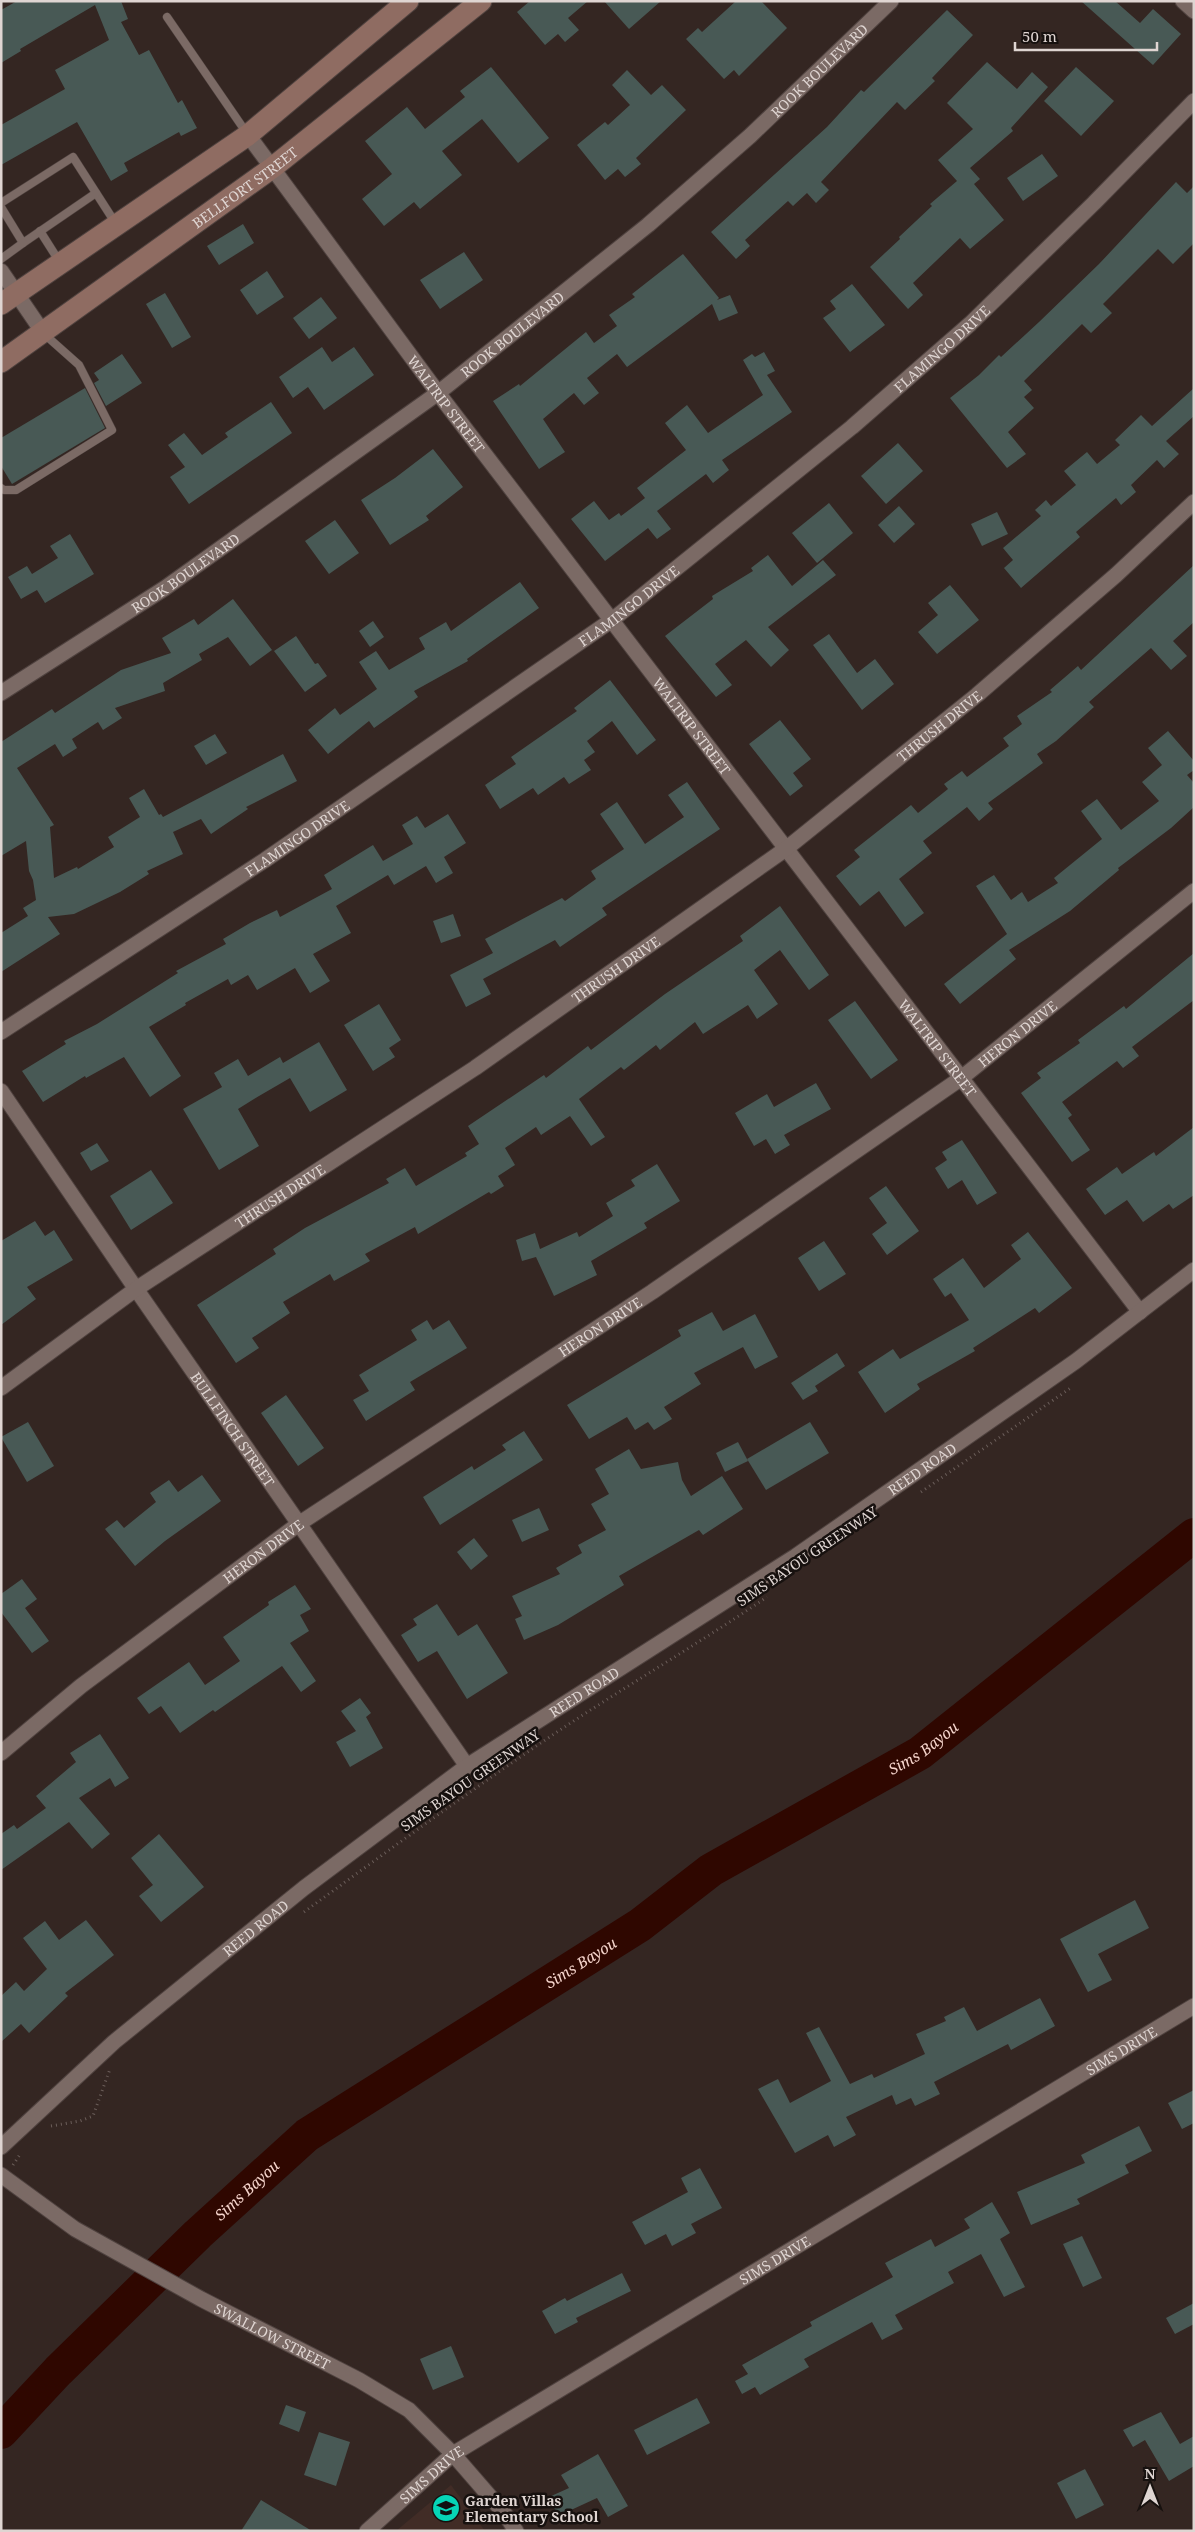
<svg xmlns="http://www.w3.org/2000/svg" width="1195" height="2532" viewBox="0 0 1195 2532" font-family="'Noto Serif',serif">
<rect width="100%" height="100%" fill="#342622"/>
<path fill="#412c26" d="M451 2485 485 2531H396Z"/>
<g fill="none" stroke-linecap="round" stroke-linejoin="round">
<path stroke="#2f0700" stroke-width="34" id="s1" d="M1 2432 58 2371 198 2234 307 2135 640 1925 711 1870 920 1753 1194 1535"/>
</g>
<g fill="#485955">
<path d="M17 1H121L128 19 121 22 139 55 149 50 178 103 182 100 197 128 181 136 179 132 124 163 128 171 111 181 77 122 1 165V125L65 89 55 70 109 40 95 5 20 49 21 51 1 63V10Z"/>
<path d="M530 1H588L568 18 579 30 565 42 558 34 545 45 517 12Z"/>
<path d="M604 1H661L629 29Z"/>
<path d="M736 1H761L787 28 739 76 734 70 724 79 686 39 698 28 702 32Z"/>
<path d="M1081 1H1115L1140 23 1153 9 1181 34 1153 65Z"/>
<path d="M947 10 973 35 932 78 935 81 905 110 897 102 821 182 829 190 816 203 807 193 793 206 788 201 745 240 750 246 736 259 711 232 827 127 861 90 864 92Z"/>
<path d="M987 62 1017 89 1032 72 1048 87 1011 128 1013 131 970 168 980 179 974 184 1004 220 970 249 960 238 913 283 923 295 908 309 870 267 900 239 899 237 932 206 930 204 957 181 938 160 973 129 947 103Z"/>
<path d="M491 67 549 138 518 163 482 119 442 151 462 175 420 209 414 202 384 226 362 199 392 174 365 141 407 107 425 129 465 97 460 91Z"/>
<path d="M1076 67 1114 101 1081 136 1044 101Z"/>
<path d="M627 70 651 95 662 85 686 110 636 158 641 164 625 177 618 169 605 180 577 145 605 122 608 125 630 105 612 85Z"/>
<path d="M1042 154 1058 176 1023 201 1007 178Z"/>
<path d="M1176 182 1187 193 1194 186V243L1173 264 1158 249 1103 304 1112 313 1091 333 1082 324 1024 381 1032 390 1024 397 1034 408 1008 432 1026 454 1007 468 950 398 979 375 999 355 1001 357 1039 322 1099 264Z"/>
<path d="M243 224 254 243 219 265 207 246Z"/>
<path d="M464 252 483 280 440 309 420 280Z"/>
<path d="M683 254 719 298 717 300 730 295 738 313 719 321 712 304 627 367 617 354 587 378 599 393 584 405 574 393 543 419 565 452 539 469 493 401 519 384 520 386 586 332 594 343 617 326 609 315 635 297 632 294Z"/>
<path d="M267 271 284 297 257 315 240 290Z"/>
<path d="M852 284 885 325 850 352 823 318 836 309 830 301Z"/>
<path d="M165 293 191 337 172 348 146 304Z"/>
<path d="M321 297 337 318 309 339 293 318Z"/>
<path d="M322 347 332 362 354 347 374 375 324 410 308 387 293 398 279 377Z"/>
<path d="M764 352 775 371 767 375 792 412 722 460 729 470 713 483 706 474 657 511 671 529 657 539 648 528 605 561 571 519 594 501 609 520 619 513 621 516 645 498 637 488 686 450 665 423 687 405 708 433 763 395 743 360 752 354 755 357Z"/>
<path d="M122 354 142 383 106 406 94 383 99 380 94 373Z"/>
<path d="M85 388 105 428 12 484 1 466V438Z"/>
<path d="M1194 388V416L1166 441 1179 454 1164 468 1157 460 1131 485 1136 492 1121 505 1116 498 1076 532 1080 537 1021 588 1004 568 1013 560 1003 548 1041 516 1035 510 1046 500 1051 506 1076 485 1064 471 1087 452 1097 464 1120 445 1115 440 1141 415 1152 426Z"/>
<path d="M271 402 292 433 189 504 170 477 185 467 168 445 184 433 202 455 228 437 225 433Z"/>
<path d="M898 443 923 471 886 504 861 476Z"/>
<path d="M433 449 463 487 426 516 429 520 390 545 361 500 395 478Z"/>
<path d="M829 503 853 533 817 563 792 533Z"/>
<path d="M899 506 915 524 894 543 878 525Z"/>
<path d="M997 512 1008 534 982 546 971 524Z"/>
<path d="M335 520 359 553 329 574 305 541Z"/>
<path d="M70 534 94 574 45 603 37 590 21 599 8 577 27 566 32 574 58 558 50 546Z"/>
<path d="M768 555 792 586 823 560 836 575 768 627 789 650 771 667 746 640 715 664 732 685 716 697 665 636 713 599 712 596 753 571 751 568Z"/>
<path d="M1194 565V622L1173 641 1187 656 1171 670 1151 648 1089 702 1094 707 1056 741 1037 754 1043 763 988 803 993 809 979 821 967 807 923 841 932 853 899 879 924 913 905 927 879 891 860 906 836 876 860 857 854 850 911 805 918 813 948 789 944 784 962 771 967 777 1009 746 1003 738 1022 724 1017 716 1052 692 1050 690 1078 666 1081 670Z"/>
<path d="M520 582 539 608 467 659 468 661 414 691 418 697 374 728 369 721 328 754 308 730 335 708 340 715 377 689 359 662 376 651 389 670 425 649 419 638 446 622 451 631Z"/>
<path d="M950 585 979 620 937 654 918 632 938 615 928 603Z"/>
<path d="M233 599 272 650 250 666 228 637 199 654 202 660 163 683 165 691 115 708 122 718 103 730 98 722 72 739 77 748 63 757 55 744 17 768 54 825 50 827 54 878 77 867 78 869 114 847 108 837 140 817 129 798 144 789 159 815 161 814 163 817 283 754 297 781 246 807 248 809 211 834 201 819 173 832 183 854 147 871 149 874 120 892 74 914 48 917 60 934 1 972V933L28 916 23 908 36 900 33 880 29 871 26 841 1 856V742L52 709 55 713 121 670 171 653 162 638 194 619 198 625Z"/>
<path d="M373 621 384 637 370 647 359 631Z"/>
<path d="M829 634 857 673 875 659 894 684 862 710 813 645Z"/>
<path d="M296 636 315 664 318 663 327 676 305 692 274 651Z"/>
<path d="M610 680 656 740 637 755 612 721 587 741 595 752 584 760 591 770 569 784 564 777 538 795 533 788 500 809 485 785 516 764 511 757 577 711 574 708Z"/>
<path d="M780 720 811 759 793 773 803 786 790 796 749 744Z"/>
<path d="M1168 731 1194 761V770L1187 775 1194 783V807L1171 828 1118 868 1119 870 1070 911 1009 950 1016 959 960 1004 944 984 1007 934 976 886 994 875 1011 900 1022 892 1028 902 1058 883 1054 878 1102 839 1081 811 1097 799 1121 830 1159 801 1142 782 1162 765 1148 748Z"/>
<path d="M215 734 227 753 206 765 194 746Z"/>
<path d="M687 782 720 829 602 908 607 915 560 947 555 940 483 979 491 994 466 1007 450 975 493 953 485 939 562 898 565 901 596 879 591 871 624 849 600 814 617 802 645 844 684 817 668 795Z"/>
<path d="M448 814 466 843 444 857 453 873 436 883 426 866 394 885 388 875 336 906 351 933 313 954 330 981 310 993 295 968 257 990 248 975 231 985 228 979 185 1003 186 1005 149 1027 181 1076 150 1097 124 1057 86 1078 85 1076 43 1102 22 1071 66 1044 64 1041 97 1024 178 973 176 971 226 944 223 939 250 923 277 910 280 917 332 889 324 875 373 845 383 861 413 844 402 825 417 816 425 828Z"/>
<path d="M780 906 829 975 809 990 780 950 754 970 778 1004 757 1019 748 1005 703 1034 695 1022 660 1050 656 1045 624 1070 621 1067 579 1099 605 1137 591 1146 570 1116 541 1135 536 1127 505 1148 515 1165 498 1176 504 1186 491 1194 489 1192 418 1234 415 1227 365 1254 370 1261 334 1281 330 1274 283 1302 290 1313 252 1338 259 1348 236 1363 197 1305 276 1254 273 1249 305 1228 389 1183 386 1179 405 1168 416 1186 467 1156 465 1153 479 1144 468 1126 544 1075 546 1078 588 1046 591 1050 665 994 743 941 740 936Z"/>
<path d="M453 914 461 936 441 943 433 921Z"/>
<path d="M1194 953V1000L1132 1047 1139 1056 1123 1068 1117 1061 1062 1102 1072 1115 1068 1118 1090 1150 1072 1162 1021 1093 1041 1078 1037 1073 1080 1043 1078 1040 1124 1006 1126 1009Z"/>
<path d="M855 1001 898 1060 871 1079 828 1020Z"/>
<path d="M379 1004 401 1040 389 1048 395 1057 373 1071 344 1025Z"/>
<path d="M319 1042 347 1090 310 1112 290 1078 259 1096 238 1109 259 1146 219 1170 183 1109 222 1087 214 1073 238 1059 248 1076 280 1057 283 1063Z"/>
<path d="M816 1083 831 1109 784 1135 790 1145 775 1154 766 1139 754 1146 735 1113 767 1094 774 1107Z"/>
<path d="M1194 1127V1195L1173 1209 1169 1204 1143 1222 1127 1200 1105 1215 1086 1189 1117 1167 1122 1174 1154 1152 1156 1156Z"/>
<path d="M962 1140 997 1193 977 1205 962 1180 948 1189 935 1168 947 1160 942 1152Z"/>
<path d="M97 1143 109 1161 91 1171 80 1153Z"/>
<path d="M657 1164 680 1201 644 1223 647 1228 591 1261 597 1275 554 1296 536 1257 522 1261 516 1240 535 1233 540 1249 577 1232 579 1237 613 1216 606 1203 635 1186 631 1180Z"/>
<path d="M151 1170 173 1203 131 1230 110 1196Z"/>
<path d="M886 1186 919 1231 887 1255 872 1234 887 1223 869 1198Z"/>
<path d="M35 1221 45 1236 54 1230 73 1260 27 1287 36 1299 1 1325V1241Z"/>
<path d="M1028 1232 1072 1288 1039 1313 1035 1308 973 1348 975 1351 917 1384 920 1389 885 1413 858 1372 893 1349 900 1359 969 1320 951 1293 945 1297 933 1279 963 1258 984 1288 1021 1259 1011 1245Z"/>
<path d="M824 1241 846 1274 819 1291 798 1258Z"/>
<path d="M712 1312 723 1331 755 1314 778 1357 755 1369 743 1347 694 1373 701 1384 664 1407 672 1419 654 1430 648 1422 635 1430 627 1417 589 1439 567 1405 681 1336 678 1330Z"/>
<path d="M427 1320 433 1330 449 1320 467 1348 410 1382 415 1390 366 1421 353 1400 369 1391 359 1375 417 1340 411 1330Z"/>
<path d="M837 1353 845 1366 815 1386 818 1391 803 1400 791 1383Z"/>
<path d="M286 1395 324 1448 298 1466 261 1413Z"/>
<path d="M28 1422 54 1466 27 1482 1 1437Z"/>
<path d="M810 1422 829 1453 766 1490 747 1459Z"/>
<path d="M524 1431 543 1460 440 1525 423 1497 472 1466 474 1470 506 1450 502 1445Z"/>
<path d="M738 1442 748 1461 725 1472 716 1453Z"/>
<path d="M629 1449 641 1469 678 1462 682 1480 691 1496 722 1476 743 1509 703 1535 699 1530 619 1576 624 1585 558 1625 524 1640 515 1619 522 1616 512 1596 560 1574 556 1568 582 1553 578 1545 606 1530 591 1504 609 1494 595 1469Z"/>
<path d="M202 1475 221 1501 165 1541 135 1566 105 1529 117 1520 124 1528 156 1502 150 1493 169 1480 178 1492Z"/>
<path d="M539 1508 549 1530 522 1542 512 1520Z"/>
<path d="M474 1538 488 1556 471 1570 457 1552Z"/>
<path d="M22 1579 37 1599 25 1608 49 1641 32 1653 1 1612V1594Z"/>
<path d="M295 1585 311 1609 300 1615 309 1631 290 1643 316 1681 301 1692 282 1666 215 1712 213 1710 180 1733 161 1706 149 1714 137 1698 189 1662 205 1685 240 1661 223 1637 269 1605 268 1602Z"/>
<path d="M437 1604 458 1636 477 1624 508 1673 467 1699 437 1651 418 1662 401 1635 417 1625 413 1619Z"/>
<path d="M360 1698 371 1713 366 1717 383 1748 350 1767 336 1742 356 1731 341 1711Z"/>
<path d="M100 1734 129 1778 115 1787 110 1778 79 1798 110 1834 92 1849 69 1822 1 1870V1834L14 1825 17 1829 46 1808 36 1796 76 1762 70 1753Z"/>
<path d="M159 1834 204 1887 161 1922 139 1896 153 1885 131 1858Z"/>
<path d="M1135 1900 1149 1928 1098 1954 1112 1980 1088 1992 1060 1939Z"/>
<path d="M86 1920 114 1955 65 1993 68 1996 29 2033 21 2024 1 2042V1996L16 1982 24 1991 47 1969 23 1938 45 1921 59 1940Z"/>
<path d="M1040 1998 1055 2026 1011 2050 1008 2044 934 2082 940 2094 915 2106 911 2098 896 2105 892 2095 846 2117 856 2135 834 2147 828 2135 795 2153 758 2089 778 2079 790 2103 831 2081 806 2033 819 2027 850 2084 872 2074 874 2078 925 2054 916 2034 946 2021 944 2017 964 2007 977 2031Z"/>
<path d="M1194 2090V2123L1182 2129 1168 2103Z"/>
<path d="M1139 2126 1152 2151 1125 2165 1129 2173 1077 2199 1080 2204 1031 2225 1017 2192 1085 2163 1081 2155Z"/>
<path d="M700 2168 722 2208 691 2224 696 2233 672 2246 666 2234 645 2245 632 2222 688 2192 681 2178Z"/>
<path d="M992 2202 1010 2233 1000 2239 1025 2287 1004 2297 981 2254 948 2272 954 2283 895 2315 903 2329 882 2340 872 2322 804 2359 809 2367 760 2395 755 2387 742 2394 735 2381 748 2374 742 2365 812 2326 810 2322 893 2277 885 2263 931 2239 935 2247 970 2228 964 2219Z"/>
<path d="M1082 2236 1102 2278 1083 2287 1063 2244Z"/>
<path d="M622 2273 631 2291 576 2318 578 2322 555 2334 542 2311 565 2298 567 2301Z"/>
<path d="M1194 2303V2324L1175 2334 1166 2318Z"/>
<path d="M451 2346 464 2377 433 2390 420 2359Z"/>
<path d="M697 2398 710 2423 647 2455 634 2430Z"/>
<path d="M286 2405 306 2412 299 2432 279 2424Z"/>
<path d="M1161 2412 1180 2444 1194 2436V2466L1169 2481 1145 2440 1133 2447 1123 2430Z"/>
<path d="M319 2432 350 2442 336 2486 304 2475Z"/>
<path d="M598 2454 628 2506 608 2517 597 2498 558 2516 549 2497 569 2488 561 2475Z"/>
<path d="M1085 2469 1104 2505 1076 2519 1057 2483Z"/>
<path d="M261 2500 312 2531H241Z"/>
</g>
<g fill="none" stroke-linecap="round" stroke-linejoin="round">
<g stroke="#4f423f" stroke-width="9">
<g id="service">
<path d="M167 17 248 135"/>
<path d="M1 203 73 157 116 224"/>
<path d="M1 207 23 243 96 193"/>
<path d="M40 231 59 261"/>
<path d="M1 259 23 243"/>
<path d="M1 488 4 490H16L112 430 79 365 43 333"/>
</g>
</g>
<g stroke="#4f423f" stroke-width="17">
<g id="minor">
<path d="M1183 1 1194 11"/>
<path id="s2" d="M248 135 438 393 1140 1312"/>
<path d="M1 271 42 331"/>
<path id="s3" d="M1 693 165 588 438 393 648 225 750 136 891 1"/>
<path id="s4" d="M1 1032 265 860 612 620 852 427 970 324 1094 203 1194 101"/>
<path id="s5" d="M1 1091 136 1289 467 1766"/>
<path id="s6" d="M1 1388 136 1289 475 1068 787 848 977 695 1116 575 1194 502"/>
<path id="s7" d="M1 1753 81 1686 300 1523 652 1292 960 1079 1194 891"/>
<path id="s8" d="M1 2147 114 2042 304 1888 467 1766 796 1556 1076 1361 1194 1270"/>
<path id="s9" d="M1 2175 75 2229 201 2299 359 2380 409 2410 453 2454 505 2514 516 2531"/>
<path id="s10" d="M367 2531 453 2454 1194 2006"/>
</g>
</g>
<g stroke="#4f423f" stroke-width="23">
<g id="secondary">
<path d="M1 304 248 135 408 1"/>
<path id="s11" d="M1 362 272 168 481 1"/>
</g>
</g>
<g stroke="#6b5e5a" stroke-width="3" stroke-dasharray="1 4" stroke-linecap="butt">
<path d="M921 1492 1072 1387"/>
<path d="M304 1912C389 1850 475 1787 563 1728 631 1683 701 1642 767 1597"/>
<path d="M51 2126 80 2121 93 2116 110 2069"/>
<path d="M13 2165 21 2153"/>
</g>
<use href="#service" stroke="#7b6a65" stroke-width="8"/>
<use href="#minor" stroke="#7b6a65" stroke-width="15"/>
<use href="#secondary" stroke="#8f6c62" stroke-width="21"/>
</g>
<defs>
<g id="school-disc" transform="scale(1.4375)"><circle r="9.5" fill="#06d5b6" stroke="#17110f"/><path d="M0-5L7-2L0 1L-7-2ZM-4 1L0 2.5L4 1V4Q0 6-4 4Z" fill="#111"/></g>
</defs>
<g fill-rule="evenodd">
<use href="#school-disc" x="446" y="2508"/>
</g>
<g text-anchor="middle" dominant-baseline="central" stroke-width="5" stroke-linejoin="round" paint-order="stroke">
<g font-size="14" fill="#dfd5d2" stroke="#17110f">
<text stroke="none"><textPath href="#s3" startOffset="1030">ROOK BOULEVARD</textPath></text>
<text stroke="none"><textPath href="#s11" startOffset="300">BELLFORT STREET</textPath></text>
<text stroke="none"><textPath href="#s3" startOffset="625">ROOK BOULEVARD</textPath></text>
<text stroke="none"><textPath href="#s4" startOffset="1164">FLAMINGO DRIVE</textPath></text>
<text stroke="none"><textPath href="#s2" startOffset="334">WALTRIP STREET</textPath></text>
<text stroke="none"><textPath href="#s3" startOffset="220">ROOK BOULEVARD</textPath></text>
<text stroke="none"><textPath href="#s4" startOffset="759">FLAMINGO DRIVE</textPath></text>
<text stroke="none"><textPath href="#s2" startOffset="739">WALTRIP STREET</textPath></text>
<text stroke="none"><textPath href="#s6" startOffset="1149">THRUSH DRIVE</textPath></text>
<text stroke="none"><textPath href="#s4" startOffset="354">FLAMINGO DRIVE</textPath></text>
<text stroke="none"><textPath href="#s6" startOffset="744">THRUSH DRIVE</textPath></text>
<text stroke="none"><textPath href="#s7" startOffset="1246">HERON DRIVE</textPath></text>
<text stroke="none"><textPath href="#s2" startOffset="1144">WALTRIP STREET</textPath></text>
<text stroke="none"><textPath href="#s6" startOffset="339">THRUSH DRIVE</textPath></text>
<text stroke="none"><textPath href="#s7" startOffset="736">HERON DRIVE</textPath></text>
<text stroke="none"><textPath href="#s5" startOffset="410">BULLFINCH STREET</textPath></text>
<text stroke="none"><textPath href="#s8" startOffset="1146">REED ROAD</textPath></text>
<text stroke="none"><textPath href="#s7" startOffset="331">HERON DRIVE</textPath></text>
<text transform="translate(807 1556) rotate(-34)">SIMS BAYOU GREENWAY</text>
<text stroke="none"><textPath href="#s8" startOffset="741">REED ROAD</textPath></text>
<text transform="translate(470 1780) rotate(-35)">SIMS BAYOU GREENWAY</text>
<text stroke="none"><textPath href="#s8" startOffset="336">REED ROAD</textPath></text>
<text stroke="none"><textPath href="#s10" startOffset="896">SIMS DRIVE</textPath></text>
<text stroke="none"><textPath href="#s10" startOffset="491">SIMS DRIVE</textPath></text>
<text stroke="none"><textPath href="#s9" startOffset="316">SWALLOW STREET</textPath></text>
<text stroke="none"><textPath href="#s10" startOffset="86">SIMS DRIVE</textPath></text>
</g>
<g font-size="14" font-weight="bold" fill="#dfd5d2" stroke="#17110f" text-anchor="start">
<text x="465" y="2500">Garden Villas<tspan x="465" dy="16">Elementary School</tspan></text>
</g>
<g font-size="15" font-style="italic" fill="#f5d4cb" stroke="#17110f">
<text stroke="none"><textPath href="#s1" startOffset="1155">Sims Bayou</textPath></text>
<text stroke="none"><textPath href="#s1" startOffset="750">Sims Bayou</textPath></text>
<text stroke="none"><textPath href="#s1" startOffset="345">Sims Bayou</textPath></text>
</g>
</g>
<rect width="1195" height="2532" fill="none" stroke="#dfd5d2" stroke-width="5"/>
<g transform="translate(1150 2487)" stroke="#17110f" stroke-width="4" paint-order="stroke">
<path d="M0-4L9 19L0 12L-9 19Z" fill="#dfd5d2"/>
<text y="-8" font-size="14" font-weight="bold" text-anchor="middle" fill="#dfd5d2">N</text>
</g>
<path d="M1015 42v8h142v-8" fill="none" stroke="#dfd5d2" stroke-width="2.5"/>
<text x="1022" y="42" font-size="15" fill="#dfd5d2" stroke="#17110f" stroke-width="4" paint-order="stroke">50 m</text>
</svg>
